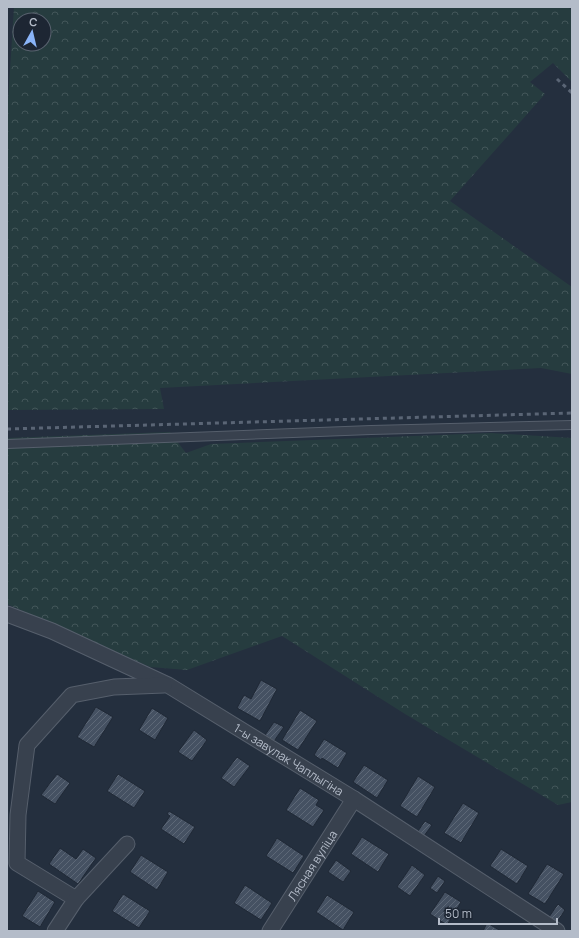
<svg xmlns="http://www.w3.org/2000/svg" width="579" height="938" viewBox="0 0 579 938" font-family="Manrope,sans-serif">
<defs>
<pattern id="forest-crowns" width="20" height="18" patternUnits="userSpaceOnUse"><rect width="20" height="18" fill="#263c3f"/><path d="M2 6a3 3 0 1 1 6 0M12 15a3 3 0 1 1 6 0" fill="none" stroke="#435659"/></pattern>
<pattern id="building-hatch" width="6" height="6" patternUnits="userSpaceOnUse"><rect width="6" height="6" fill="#455162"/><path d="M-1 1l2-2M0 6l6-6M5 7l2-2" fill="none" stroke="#5d6877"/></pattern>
</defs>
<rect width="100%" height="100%" fill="#242f3e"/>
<g fill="url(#forest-crowns)" fill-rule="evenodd">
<path d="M14 7H568L572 11V82L553 63 530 82 545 94 450 201 572 287V374L541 368 160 388 164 409 7 410V117ZM20 20H44V44H20Z"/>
<path d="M170 432 186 453 211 444 491 433 572 438V802L558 805 405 714 282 636 187 670 150 667 7 604V438Z"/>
</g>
<g fill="url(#building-hatch)" stroke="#1f2835">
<path d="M261 680 277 689 260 721 237 708 244 695 251 699Z"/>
<path d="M96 707 113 717 94 747 77 737Z"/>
<path d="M152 708 168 718 155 740 139 730Z"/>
<path d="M300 710 317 721 298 750 282 740Z"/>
<path d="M274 722 284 727 274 741 265 735Z"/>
<path d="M194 730 207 740 192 761 178 752Z"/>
<path d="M324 739 347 753 338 768 322 758 321 760 314 755Z"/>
<path d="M237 757 250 766 234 787 221 778Z"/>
<path d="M364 765 388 780 377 798 353 782Z"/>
<path d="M57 774 70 783 55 804 41 795Z"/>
<path d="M118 774 145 791 134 808 107 791Z"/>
<path d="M418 776 435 787 417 817 400 806Z"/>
<path d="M300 788 319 800 316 805 324 810 313 827 286 810Z"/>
<path d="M463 803 479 813 461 843 444 833Z"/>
<path d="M169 811 195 827 184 844 161 829 170 816 167 814Z"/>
<path d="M425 821 432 825 424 836 418 831Z"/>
<path d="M362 837 389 854 378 872 351 854Z"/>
<path d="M277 838 304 856 293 873 266 856Z"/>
<path d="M60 848 76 859 83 849 96 858 78 884 49 864Z"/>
<path d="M501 849 528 866 517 884 490 866Z"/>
<path d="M141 855 168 872 157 890 130 872Z"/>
<path d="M336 860 351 871 343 882 328 872Z"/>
<path d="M547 864 564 874 545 904 528 894Z"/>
<path d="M412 865 425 875 410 896 397 887Z"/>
<path d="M438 876 445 881 437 893 430 888Z"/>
<path d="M245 885 272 903 261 920 234 903Z"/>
<path d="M38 891 55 902 40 927 22 916Z"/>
<path d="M445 892 461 902 447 925 430 914Z"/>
<path d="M123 894 150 911 139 928 112 911Z"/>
<path d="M327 895 354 912 343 930 316 912Z"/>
<path d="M558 904 565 910 557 922 549 917Z"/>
<path d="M487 923 501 931H483Z"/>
</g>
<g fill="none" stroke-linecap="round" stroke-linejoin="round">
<g stroke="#565f6c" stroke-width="10">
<path id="lane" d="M7 444 371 430 572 425"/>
</g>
<g stroke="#565f6c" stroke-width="17">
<g id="street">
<path id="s1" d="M7 614 52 631 168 685 354 799 557 931"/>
<path d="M76 899 17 863 18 815 27 745 72 695 114 687 164 685"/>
<path d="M55 931 76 899 127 844"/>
<path id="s2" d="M270 931 354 799"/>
</g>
</g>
<use href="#lane" stroke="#38414e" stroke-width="8"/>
<use href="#street" stroke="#38414e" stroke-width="15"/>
<g stroke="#5a6575" stroke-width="3" stroke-dasharray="4 4" stroke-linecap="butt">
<path d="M557 79 572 93"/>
<path d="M7 429 572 413"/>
</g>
</g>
<g text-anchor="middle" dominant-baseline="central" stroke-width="3" stroke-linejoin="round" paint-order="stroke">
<g font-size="12" fill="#b4bcc9" stroke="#1d2633">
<text stroke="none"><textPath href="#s1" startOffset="318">1-ы завулак Чаплыгіна</textPath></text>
<text stroke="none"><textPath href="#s2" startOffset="78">Лясная вуліца</textPath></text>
</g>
</g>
<rect width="579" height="938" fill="none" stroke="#b4bcc9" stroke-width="16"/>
<g transform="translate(32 32) rotate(8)"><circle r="19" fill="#1d2633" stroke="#59626f"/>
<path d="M0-3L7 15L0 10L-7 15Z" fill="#8ab4f8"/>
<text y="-6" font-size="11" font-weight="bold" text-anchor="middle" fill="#b4bcc9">С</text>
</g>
<path d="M439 918v6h118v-6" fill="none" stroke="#b4bcc9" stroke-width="2"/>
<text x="445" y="918" font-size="12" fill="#b4bcc9" stroke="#1d2633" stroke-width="3" paint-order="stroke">50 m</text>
</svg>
